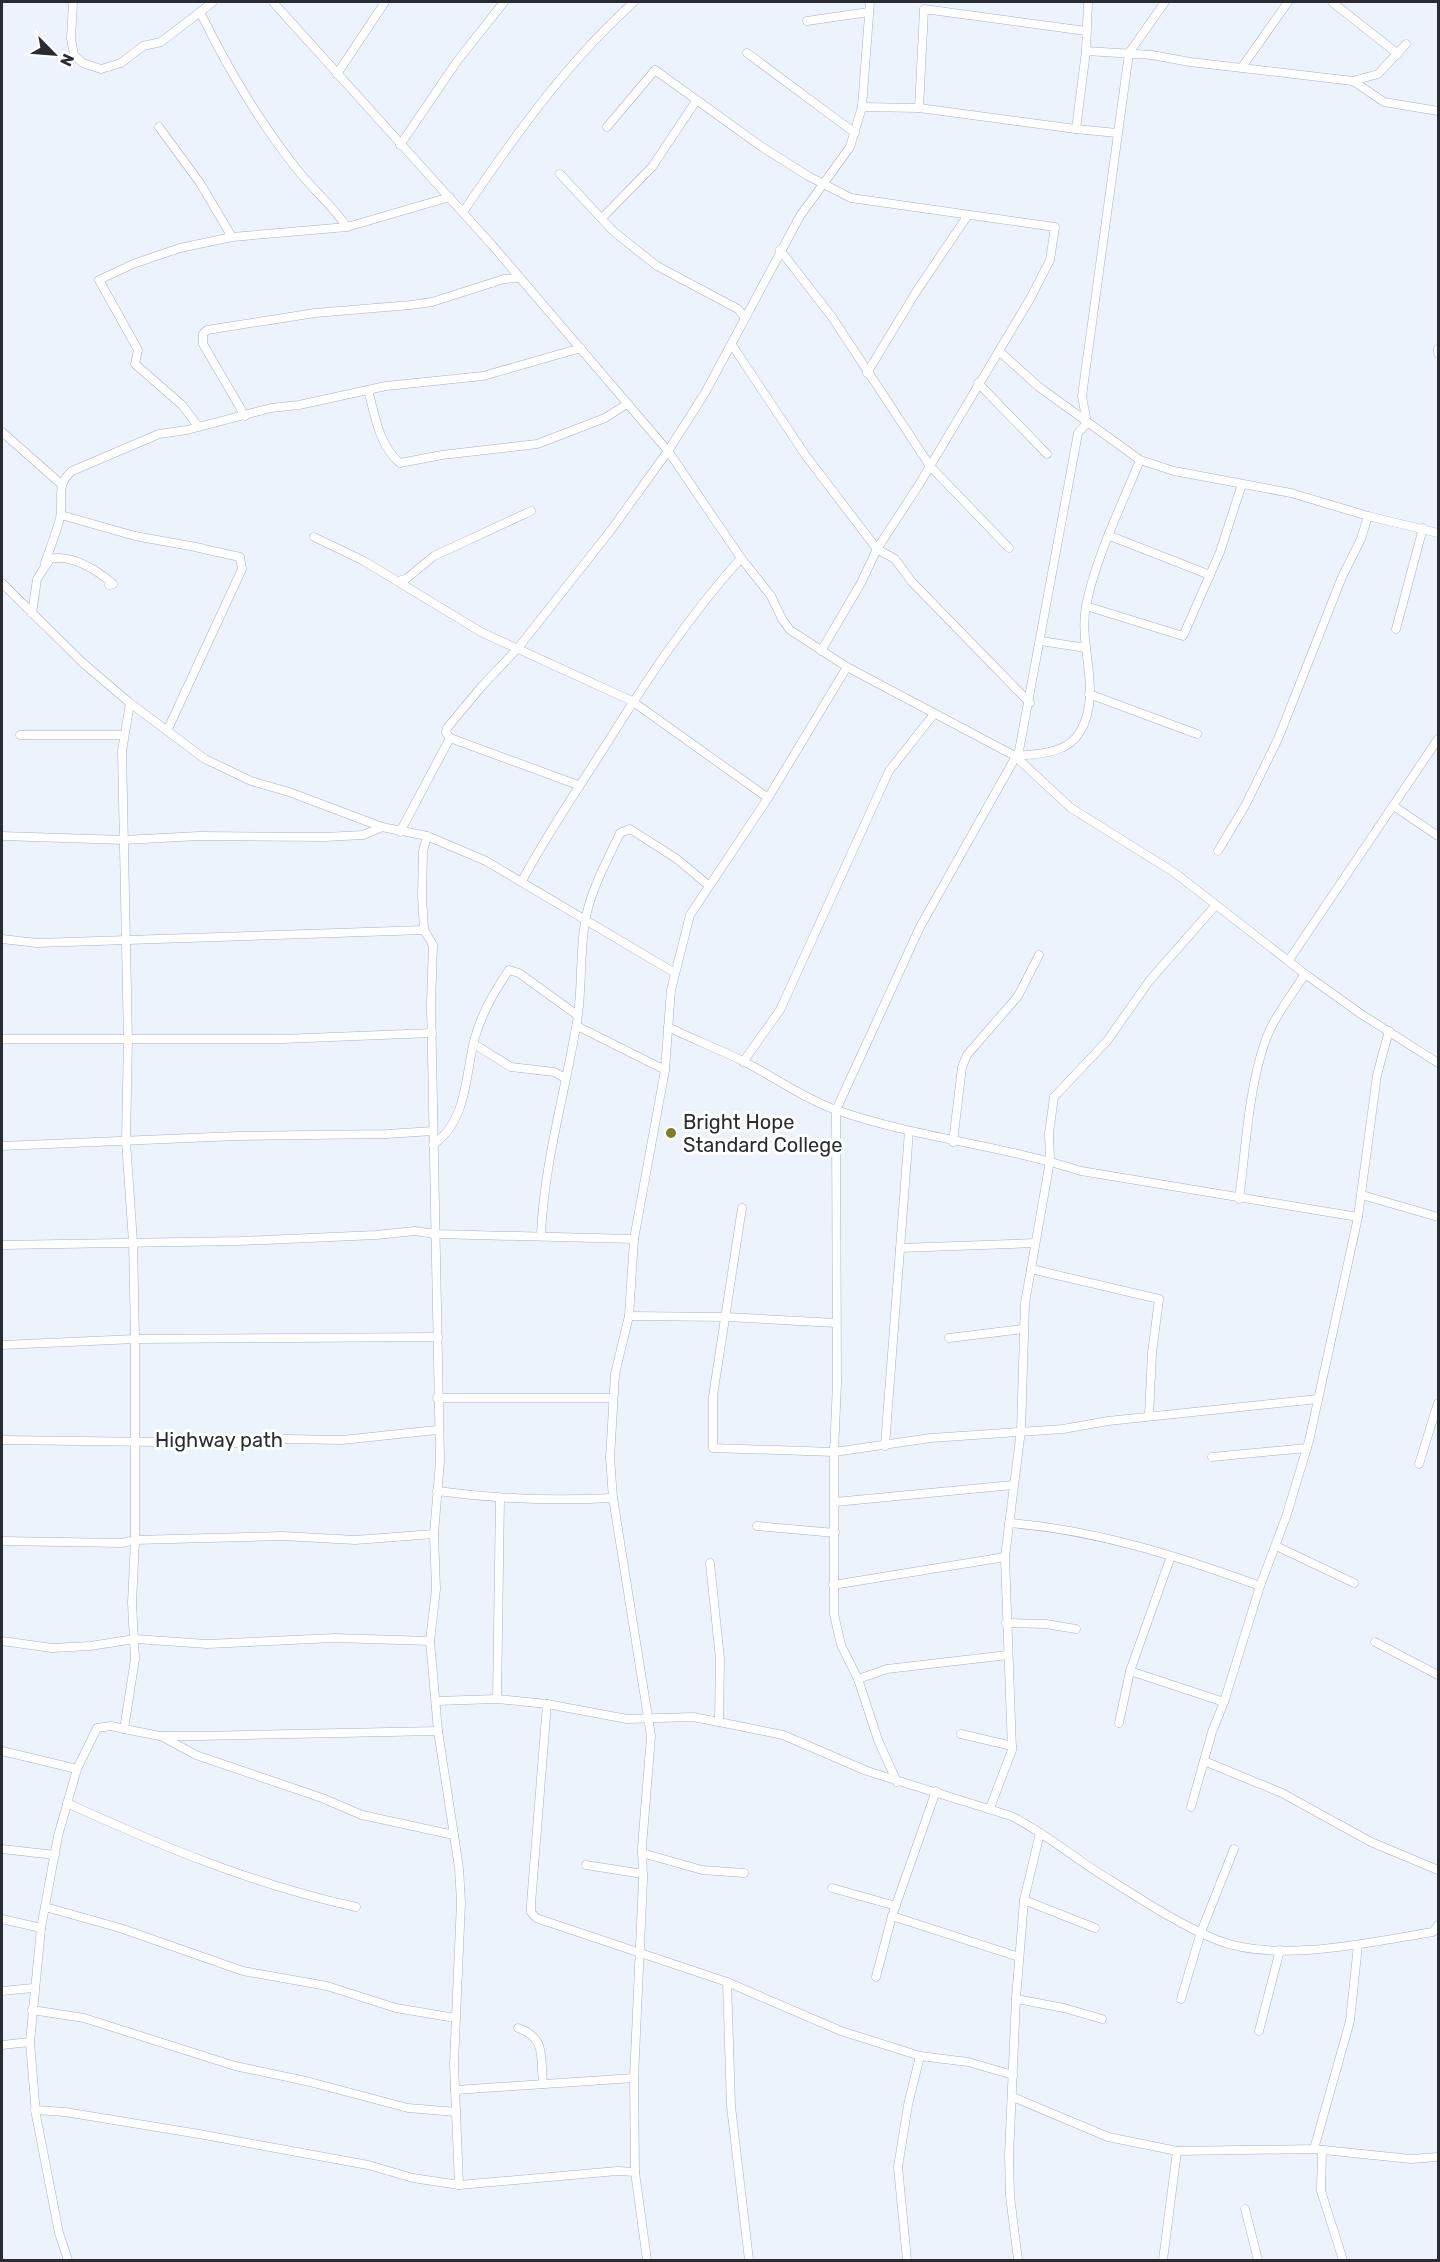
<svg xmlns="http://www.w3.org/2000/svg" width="1440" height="2262" viewBox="0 0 1440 2262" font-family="Rubik,sans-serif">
<rect width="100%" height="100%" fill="#ecf3fd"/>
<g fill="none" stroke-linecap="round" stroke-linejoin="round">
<g stroke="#a8b2c1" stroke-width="9">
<g id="minor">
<path d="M73 2 71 39 74 55 83 63 101 69 121 63 143 46 161 42 213 2"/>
<path d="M273 2 492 245 668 451 741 558 771 596 782 619 790 630 847 667 1015 756 1071 808 1175 873 1305 974 1361 1014 1438 1063"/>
<path d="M1332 2 1398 54"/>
<path d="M200 12C227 67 258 120 296 168 312 189 332 205 347 227"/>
<path d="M807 21 869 12"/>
<path d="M1086 51 1152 55 1190 62 1353 81 1378 74 1406 44"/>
<path d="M747 53 855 133"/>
<path d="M1242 67 1288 2"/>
<path d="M337 74 385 2"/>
<path d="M1353 81 1384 102 1438 111"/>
<path d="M862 107 919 108 1076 129 1086 51 1088 2"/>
<path d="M919 108 924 9 1086 31"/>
<path d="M159 127 200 183 232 237"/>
<path d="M607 127 655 70 762 147 808 176 851 198 1055 227 1050 260 1030 299 920 483 877 549 861 583 821 651"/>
<path d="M1076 129 1117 133"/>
<path d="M400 145 458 60 504 2"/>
<path d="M560 174 613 231 657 266 738 309 745 318"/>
<path d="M463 212C514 137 566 63 634 2"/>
<path d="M602 218 652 167 696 101"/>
<path d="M780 250 832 317 930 466 1009 548"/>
<path d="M732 345 806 456 877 549 895 559 912 582 1030 703"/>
<path d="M1438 349V353"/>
<path d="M1000 352 1039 387 1140 460 1174 471 1291 493 1368 516 1438 533"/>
<path d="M867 373 916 292 968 215"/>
<path d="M978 383 1047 454"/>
<path d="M368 390C375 415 379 446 400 463L442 455 537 444 605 418 627 404"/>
<path d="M245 416 203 344V334L207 330 315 313 411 305 432 302 504 279 520 278"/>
<path d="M198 426 182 405 135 364 138 350 99 280 133 264 180 248 232 237 347 227 450 197"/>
<path d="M2 432 61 484"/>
<path d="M61 515 135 536 201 548"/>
<path d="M1110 536 1210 575"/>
<path d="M314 537 364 561 481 632 632 701 768 798"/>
<path d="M45 563C50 548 56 534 60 518 64 499 55 485 72 471L159 434 187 430 271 408 299 405 386 386 483 376 581 348"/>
<path d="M398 581 406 579 434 556 531 511"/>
<path d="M2 583 83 663 130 703 205 759 251 781 289 792 382 827 427 836 486 861 675 973"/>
<path d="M1086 606 1183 636 1220 552 1242 484"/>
<path d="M32 614 37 579 50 559C72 554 97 570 113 584L109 585"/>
<path d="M1396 629 1423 528"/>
<path d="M1041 641 1086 648"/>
<path d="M1089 694 1197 734"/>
<path d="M167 731 242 569 240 557 199 548"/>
<path d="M20 735H124"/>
<path d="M1015 756C1038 754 1067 754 1080 732 1103 693 1078 646 1086 606 1096 556 1121 507 1140 460"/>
<path d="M578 785 450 738 446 732 447 728 482 686 518 648 611 530 668 451 705 393 800 216 850 147 862 107 870 2"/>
<path d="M1395 807 1438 836"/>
<path d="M400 832 450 738"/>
<path d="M2 836 124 840 199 836 325 837 363 835 382 827"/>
<path d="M427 836 423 851 422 896 424 930 433 945 431 1004 440 1461 434 1534 436 1589 430 1641 438 1731 459 1868 461 1902 454 2064 459 2185"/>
<path d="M1218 851 1246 804 1278 739 1342 577 1361 539 1368 516"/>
<path d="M522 881C547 834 576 792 604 748 646 681 688 617 741 558"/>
<path d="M2 939 37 943 424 930"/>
<path d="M1289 960 1438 739"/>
<path d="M577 1026 665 1070"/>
<path d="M668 1027C693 1039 718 1049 743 1061 774 1077 803 1098 836 1110 917 1138 1001 1145 1081 1171L1358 1217"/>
<path d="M2 1039H282L432 1033"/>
<path d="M474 1044 511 1067 554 1072 565 1078"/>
<path d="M743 1062 780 1010 889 771 934 714"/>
<path d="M953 1142 962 1067 967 1055 1018 996 1039 955"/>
<path d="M433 1145C467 1121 465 1078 474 1041 480 1017 495 990 509 970L519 973 577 1015"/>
<path d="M2 1146 237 1136 387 1134 433 1131"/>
<path d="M1362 1195 1438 1217"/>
<path d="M1239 1199C1246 1149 1248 1090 1265 1042 1273 1018 1291 996 1305 974"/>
<path d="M742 1208 713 1396V1448L834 1452 931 1438 1063 1429 1108 1421 1318 1399"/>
<path d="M541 1235C544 1164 564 1097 576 1027 583 993 579 957 585 922 590 891 607 861 620 833L630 829 677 859 708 885"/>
<path d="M2 1245 240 1241 376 1235 415 1231 435 1234 634 1239"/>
<path d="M900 1248 1035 1243"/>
<path d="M1031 1269 1159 1299 1152 1353 1149 1416"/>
<path d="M629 1316 727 1317 836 1323"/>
<path d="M949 1338 1023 1329"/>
<path d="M2 1345 135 1339 438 1337"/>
<path d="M437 1398H613"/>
<path d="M2 1440 235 1443 285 1439 342 1440 437 1430"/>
<path d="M885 1446 909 1131"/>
<path d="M1212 1457 1307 1448"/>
<path d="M1419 1464 1438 1403"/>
<path d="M437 1491C496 1499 554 1501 613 1498"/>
<path d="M835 1502 1013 1485"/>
<path d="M1009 1523C1096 1530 1178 1556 1260 1586"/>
<path d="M757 1526 835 1533"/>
<path d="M2 1541 122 1543 135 1540 283 1536 355 1540 434 1534"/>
<path d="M1276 1546 1354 1583"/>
<path d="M710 1563 720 1659 719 1722"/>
<path d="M833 1585 1005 1557"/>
<path d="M1006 1623 1046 1624 1076 1629"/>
<path d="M2 1641 52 1648 90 1646 135 1639 207 1644 335 1638 430 1641"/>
<path d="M1375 1642 1438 1675"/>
<path d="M1130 1671 1224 1702"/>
<path d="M858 1679 887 1669 1008 1655"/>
<path d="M497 1699 500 1498"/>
<path d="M436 1701 497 1699 547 1704 627 1719 693 1717 719 1722 783 1735 867 1771 1011 1816C1046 1833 1076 1860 1110 1880 1144 1901 1180 1925 1217 1940 1277 1964 1371 1942 1433 1932L1438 1925"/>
<path d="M547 1704 531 1904V1912L536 1918 727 1982 841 2031 920 2056 968 2062 1013 2075"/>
<path d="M1119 1723 1130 1671 1171 1556"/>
<path d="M124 1729 160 1736H200L438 1731"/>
<path d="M961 1734 1012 1746"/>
<path d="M161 1736 196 1755 322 1798 362 1815 454 1835"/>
<path d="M2 1751 77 1769"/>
<path d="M1204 1761 1282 1793 1371 1842 1438 1870"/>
<path d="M897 1782 878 1740 858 1679 841 1645 834 1614V1452L837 1383 836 1110 920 927 1019 751 1078 433 1087 423 1082 396 1129 53 1165 2"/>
<path d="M67 1803C161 1846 255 1885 356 1907"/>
<path d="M1191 1807 1212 1732 1224 1702 1260 1586 1286 1517 1309 1441 1358 1217 1377 1075 1389 1031"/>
<path d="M990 1808 1012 1750 1005 1557 1021 1430 1025 1303 1050 1161 1049 1133 1054 1097 1107 1041 1150 980 1215 906"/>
<path d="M2 1849 55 1855"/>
<path d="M642 1853 702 1870 744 1873"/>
<path d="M586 1865 643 1874"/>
<path d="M832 1888 896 1906"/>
<path d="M1024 1900 1095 1928"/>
<path d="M45 1907 120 1928 243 1971 327 1986 396 2008 455 2018"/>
<path d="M892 1916 1019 1957"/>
<path d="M2 1919 41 1928"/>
<path d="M876 1977 892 1916 936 1791"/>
<path d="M727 1982 731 2106 749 2260"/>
<path d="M2 1991 33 1988"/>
<path d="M1016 1999 1064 2008 1102 2019"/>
<path d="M1181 1999 1201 1932 1234 1849"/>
<path d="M32 2010 84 2018 235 2066 306 2081 408 2108 456 2112"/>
<path d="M518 2028C547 2038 540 2057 543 2084"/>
<path d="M1259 2031 1280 1950"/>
<path d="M2 2045 30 2042"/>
<path d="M455 2090 634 2078"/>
<path d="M1013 2097 1108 2137 1177 2151 1314 2149 1411 2159 1438 2157"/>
<path d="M35 2110 65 2112 199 2134 368 2165 413 2178 459 2185 617 2171 635 2172"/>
<path d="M1314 2149 1350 2021 1358 1945"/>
<path d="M1322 2150 1321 2191 1343 2260"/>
<path d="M1245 2209 1258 2260"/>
<path d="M68 2260 59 2233 36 2115 30 2042 41 1928 58 1836 77 1769 97 1728 111 1726 124 1729 135 1659 132 1603 135 1540V1339L133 1242 126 1141 128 1040 122 751 130 703"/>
<path d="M647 2260 635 2172 634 2078 643 1880 642 1847 651 1736 613 1498 610 1458 615 1374 629 1316 634 1239 665 1070 671 990 690 915 768 798 847 667"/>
<path d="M907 2260 898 2167 908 2105 920 2056"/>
<path d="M1018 2260 1010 2196 1009 2155 1016 1999 1024 1900 1040 1833"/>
<path d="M1163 2260 1177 2151"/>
</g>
</g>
<use href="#minor" stroke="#fff" stroke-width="8"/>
</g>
<circle fill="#7f7e26" stroke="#fff" stroke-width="2" cx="671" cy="1133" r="6"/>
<g text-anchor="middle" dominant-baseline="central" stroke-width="6" stroke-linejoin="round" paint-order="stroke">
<g font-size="20" fill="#292d33" stroke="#fff" text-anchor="start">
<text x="683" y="1122">Bright Hope<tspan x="683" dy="23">Standard College</tspan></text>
</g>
<g font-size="20" fill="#292d33" stroke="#fff">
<text x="219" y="1440">Highway path</text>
</g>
</g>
<rect width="1440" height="2262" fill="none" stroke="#292d33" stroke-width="6"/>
<g transform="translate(54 54) rotate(115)" stroke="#ffffff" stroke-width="4.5" paint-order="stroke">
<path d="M0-4.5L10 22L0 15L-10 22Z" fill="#292d33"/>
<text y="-9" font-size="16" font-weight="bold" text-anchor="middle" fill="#292d33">N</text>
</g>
</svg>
